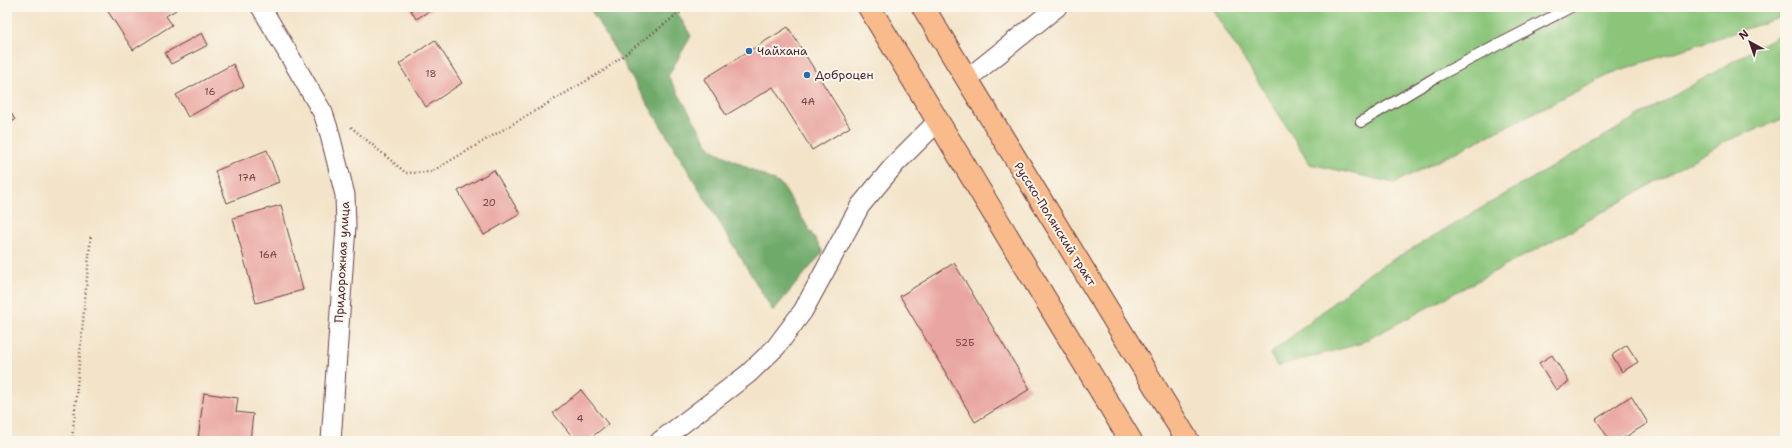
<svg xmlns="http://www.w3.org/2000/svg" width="1792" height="448" viewBox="0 0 1792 448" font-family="'Shantell Sans',sans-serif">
<rect width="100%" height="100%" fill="#fbf7ec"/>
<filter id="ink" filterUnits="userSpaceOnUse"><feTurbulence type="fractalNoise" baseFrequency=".025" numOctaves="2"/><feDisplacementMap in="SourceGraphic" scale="8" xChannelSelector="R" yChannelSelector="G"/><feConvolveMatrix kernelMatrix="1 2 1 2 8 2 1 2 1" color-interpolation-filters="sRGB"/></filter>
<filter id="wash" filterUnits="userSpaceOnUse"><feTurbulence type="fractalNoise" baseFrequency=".012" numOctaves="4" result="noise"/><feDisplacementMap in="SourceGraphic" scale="16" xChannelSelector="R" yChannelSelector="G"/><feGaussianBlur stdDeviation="0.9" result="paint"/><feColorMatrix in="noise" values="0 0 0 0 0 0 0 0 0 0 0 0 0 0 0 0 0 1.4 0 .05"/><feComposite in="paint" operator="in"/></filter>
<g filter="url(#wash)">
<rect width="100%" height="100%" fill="#f3e4c9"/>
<g fill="#8ac57a" stroke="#6a7252">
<path d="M1211 7H1785V16L1617 71 1394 183 1310 164Z"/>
<path d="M1785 31V118L1726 141 1563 235 1359 344 1277 366 1270 354 1370 273Z"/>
</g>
<path fill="#6faa6a" stroke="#5c644a" d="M589 7H674L691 36 668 76 711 149 782 185 823 252 773 311Z"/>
<g id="blocks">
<g fill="#e9a59f">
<path d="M111 7H174L176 10 166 16 172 25 133 50 107 10Z"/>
<path d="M409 7H436L416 19Z"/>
<path d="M788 27 850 127 812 150 773 87 726 115 704 79Z"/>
<path d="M202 33 208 45 171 64 165 53Z"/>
<path d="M435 40 462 83 426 107 399 64Z"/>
<path d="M233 64 244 86 188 117 176 95Z"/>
<path d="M7 106 15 120 7 124Z"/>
<path d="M267 150 279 182 227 203 215 171Z"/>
<path d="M494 170 520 214 484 235 458 191Z"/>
<path d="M281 205 303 290 256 303 233 218Z"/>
<path d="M954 263 1030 389 975 422 900 296Z"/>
<path d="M1627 345 1638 362 1622 372 1612 355Z"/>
<path d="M1552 355 1569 382 1556 390 1539 363Z"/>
<path d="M581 390 608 424 587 441H576L553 413Z"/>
<path d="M204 393 238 398 236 412 253 414 250 441H213L198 439Z"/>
<path d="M1631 396 1648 423 1619 441H1610L1596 419Z"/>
</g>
</g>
</g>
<g filter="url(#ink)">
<use href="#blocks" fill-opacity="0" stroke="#633d43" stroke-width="1"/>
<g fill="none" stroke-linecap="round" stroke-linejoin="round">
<g stroke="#633d43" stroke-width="12">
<path id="service" d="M1361 122 1438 76 1571 7"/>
</g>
<g stroke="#633d43" stroke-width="21">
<g id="minor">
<path d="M261 7 323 113 329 131 345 195 346 226 331 441"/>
<path d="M966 80 1057 7"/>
<path d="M660 441 748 374 776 347 803 311 860 206 896 163 938 121"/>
</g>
</g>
<g stroke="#633d43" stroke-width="24">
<g id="primary">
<path d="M869 7 1131 441"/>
<path d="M923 7 1188 441"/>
</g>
</g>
<g stroke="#633d43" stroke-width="2.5" stroke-dasharray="1 3" stroke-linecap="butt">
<path d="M351 127 406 173 431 172 603 71 687 7"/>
<path d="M72 441 91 234"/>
</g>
<use href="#service" stroke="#fff" stroke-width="10"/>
<use href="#minor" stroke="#fff" stroke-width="19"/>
<use href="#primary" stroke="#fabb8c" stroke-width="22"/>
</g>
</g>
<g fill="#1f6fb2" stroke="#fbf7ec" stroke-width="1.5">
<circle cx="749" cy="51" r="4"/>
<circle cx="807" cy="75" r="4"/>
</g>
<g text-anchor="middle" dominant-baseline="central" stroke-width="4" stroke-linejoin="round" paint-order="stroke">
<g font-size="10" fill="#724048">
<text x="431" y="73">18</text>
<text x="210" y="91">16</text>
<text x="808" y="101">4А</text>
<text x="247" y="177">17А</text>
<text x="489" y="202">20</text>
<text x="268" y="254">16А</text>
<text x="965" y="342">52Б</text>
<text x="580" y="418">4</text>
</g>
<g font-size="12" fill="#4a1f2b" stroke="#fbf7ec" text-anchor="start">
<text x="757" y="51">Чайхана</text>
<text x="815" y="75">Доброцен</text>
</g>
<g font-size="12" fill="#4a1f2b" stroke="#fbf7ec">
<text transform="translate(1055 224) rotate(58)">Русско-Полянский тракт</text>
<text transform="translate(342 262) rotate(-87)">Придорожная улица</text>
</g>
</g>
<rect width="1792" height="448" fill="none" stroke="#fbf7ec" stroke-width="24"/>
<g transform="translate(1750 42) rotate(320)" stroke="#fbf7ec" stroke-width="3" paint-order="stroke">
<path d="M0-3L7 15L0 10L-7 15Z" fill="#4a1f2b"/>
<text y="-6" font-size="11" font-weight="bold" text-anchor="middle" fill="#4a1f2b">N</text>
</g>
</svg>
